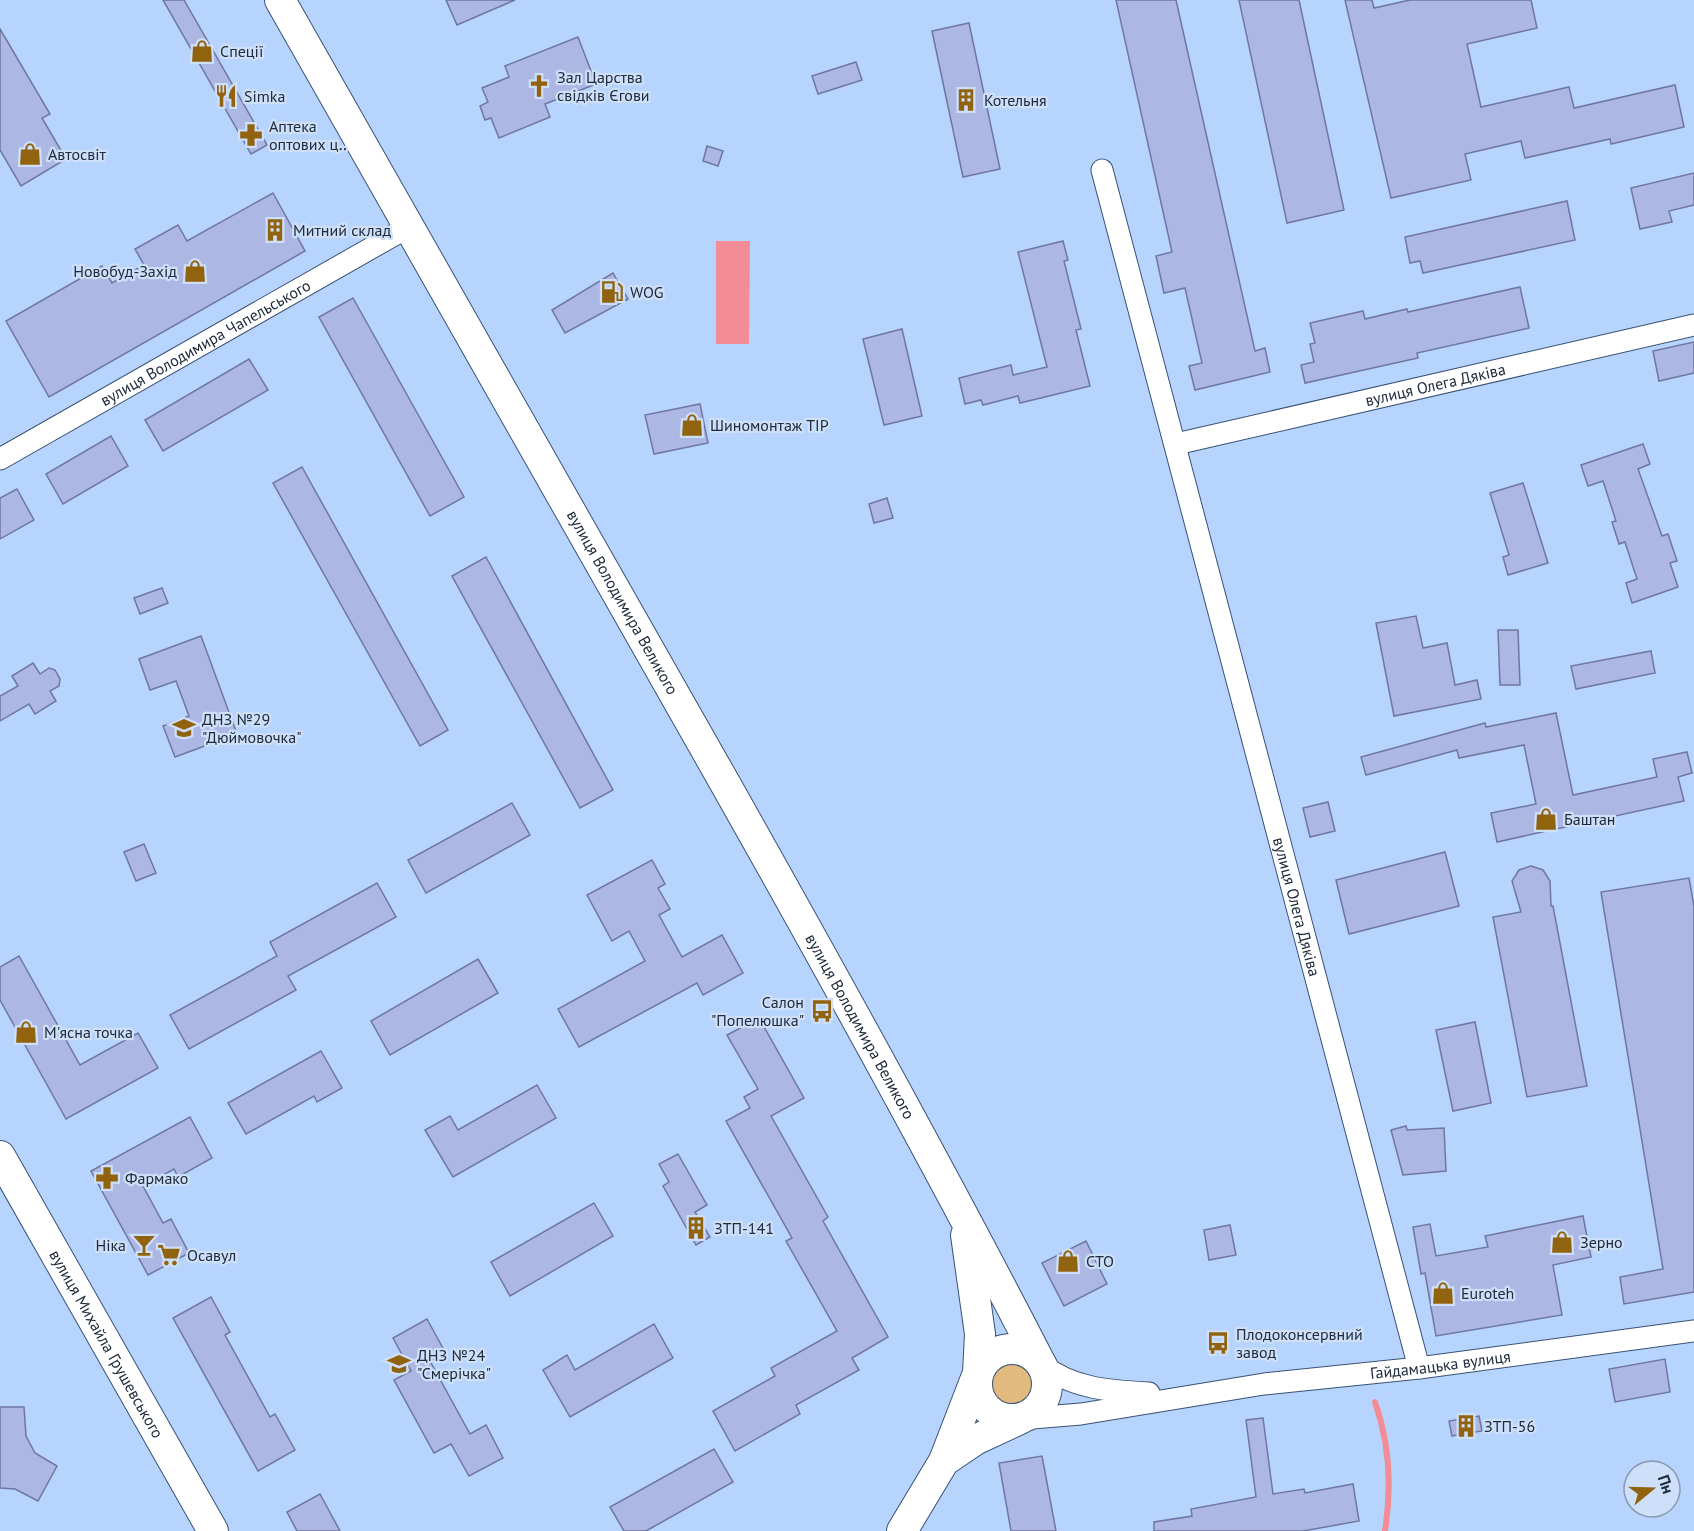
<svg xmlns="http://www.w3.org/2000/svg" width="1694" height="1531" viewBox="0 0 1694 1531" font-family="'PT Sans',sans-serif">
<rect width="100%" height="100%" fill="#b6d4fd"/>
<circle fill="#e2b97f" cx="1013" cy="1385" r="23"/>
<path fill="#f38d95" d="M716 241H750L749 344H716Z"/>
<g fill="none" stroke-linecap="round" stroke-linejoin="round">
<path stroke="#f38d95" stroke-width="6" d="M1375 1402C1390 1445 1392 1486 1385 1531"/>
</g>
<g fill="#adb7e4" stroke="#6f77a1" stroke-width="1.5">
<path d="M163 0H184L267 145 251 154Z"/>
<path d="M446 0H515L457 25Z"/>
<path d="M1116 0H1176L1255 351 1265 348 1270 372 1195 390 1189 366 1202 363 1185 288 1164 293 1156 256 1172 252Z"/>
<path d="M1239 0H1299L1344 210 1287 223Z"/>
<path d="M1345 0H1372L1374 8 1410 0H1531L1537 28 1467 44 1481 107 1569 87 1574 108 1675 85 1684 127 1611 144 1610 139 1525 158 1521 141 1465 154 1471 180 1391 198Z"/>
<path d="M969 23 1000 169 963 177 932 31Z"/>
<path d="M0 29 50 114 42 118 66 159 21 186 0 150Z"/>
<path d="M578 37 596 84 545 104 550 117 499 138 491 118 485 120 480 106 488 102 482 88 509 77 505 66Z"/>
<path d="M856 62 862 80 818 94 812 76Z"/>
<path d="M707 146 723 151 718 166 703 161Z"/>
<path d="M1694 173V205L1669 211 1672 222 1640 229 1631 188Z"/>
<path d="M273 193 305 251 49 397 6 321 102 266 112 283 144 265 135 249 178 225 187 241Z"/>
<path d="M1567 201 1575 240 1423 273 1420 261 1410 263 1405 237Z"/>
<path d="M1063 241 1068 260 1064 261 1081 329 1076 330 1090 386 1020 403 1018 396 983 405 981 400 965 404 959 378 1011 365 1013 375 1047 367 1018 252Z"/>
<path d="M613 273 628 299 565 333 552 310Z"/>
<path d="M1520 287 1529 328 1417 353 1418 358 1305 383 1301 365 1314 362 1310 344 1315 343 1310 323 1363 311 1365 319 1407 309 1408 312Z"/>
<path d="M353 298 464 497 430 516 319 317Z"/>
<path d="M902 329 922 416 884 425 863 339Z"/>
<path d="M1694 342V373L1659 381 1653 351Z"/>
<path d="M249 359 268 390 163 451 145 420Z"/>
<path d="M700 404 708 443 654 454 645 415Z"/>
<path d="M111 436 128 466 63 504 46 474Z"/>
<path d="M1643 444 1650 464 1638 469 1662 536 1668 534 1677 561 1670 563 1678 587 1632 603 1626 583 1637 579 1625 542 1619 544 1612 522 1616 521 1603 481 1588 486 1581 465Z"/>
<path d="M302 467 448 730 420 746 273 483Z"/>
<path d="M1523 483 1548 563 1508 575 1503 557 1509 555 1490 493Z"/>
<path d="M17 489 34 520 0 539V498Z"/>
<path d="M887 498 893 518 874 523 869 504Z"/>
<path d="M486 557 613 790 580 808 452 576Z"/>
<path d="M162 588 168 603 140 614 134 598Z"/>
<path d="M1416 616 1423 648 1447 643 1455 685 1477 680 1481 699 1394 716 1376 623Z"/>
<path d="M1498 630H1518L1520 685H1500Z"/>
<path d="M201 636 237 734 175 757 163 726 189 716 176 681 150 690 139 659Z"/>
<path d="M1651 651 1655 673 1576 689 1571 666Z"/>
<path d="M33 663 40 674 49 668 55 670 60 679 59 686 50 691 56 701 35 714 29 704 0 721V696L18 686 12 676Z"/>
<path d="M1556 713 1573 795 1657 777 1653 759 1687 752 1692 773 1678 777 1684 801 1497 842 1491 813 1536 804 1524 745 1459 758 1457 750 1366 775 1361 757 1485 723 1486 727Z"/>
<path d="M1328 802 1335 831 1310 837 1303 808Z"/>
<path d="M512 803 530 835 426 893 408 860Z"/>
<path d="M144 844 156 873 136 881 124 852Z"/>
<path d="M1445 852 1459 906 1349 934 1336 880Z"/>
<path d="M652 860 665 884 658 888 670 909 659 915 682 957 722 935 743 973 703 995 697 983 579 1047 558 1009 645 961 629 931 612 941 587 895Z"/>
<path d="M1531 866 1543 870 1550 881 1551 906H1553L1587 1086 1527 1097 1493 917 1521 912 1512 881 1519 870Z"/>
<path d="M1689 878 1694 906V1292L1624 1304 1620 1277 1663 1269 1601 892Z"/>
<path d="M377 883 396 917 288 976 296 990 189 1049 170 1015 277 956 270 942Z"/>
<path d="M19 956 80 1065 138 1033 158 1068 66 1119 0 1000V967Z"/>
<path d="M478 959 498 993 390 1055 371 1021Z"/>
<path d="M759 1018 804 1098 771 1116 828 1217 823 1221 888 1337 852 1358 859 1370 796 1405 800 1414 735 1451 713 1411 775 1376 771 1368 837 1331 786 1241 792 1238 726 1121 750 1108 744 1097 758 1089 727 1035Z"/>
<path d="M1475 1022 1491 1103 1453 1111 1436 1030Z"/>
<path d="M321 1051 342 1088 317 1102 314 1096 246 1134 228 1103Z"/>
<path d="M537 1085 556 1118 453 1177 425 1130 450 1116 458 1130Z"/>
<path d="M190 1117 212 1158 178 1177 174 1169 143 1186 163 1223 171 1219 189 1253 148 1275 91 1171Z"/>
<path d="M1406 1126 1407 1130 1444 1128 1446 1171 1403 1175 1391 1130Z"/>
<path d="M678 1154 707 1205 695 1212 710 1237 696 1245 663 1186 669 1182 659 1164Z"/>
<path d="M594 1203 613 1236 510 1296 491 1262Z"/>
<path d="M1583 1216 1591 1257 1553 1265 1562 1315 1436 1336 1425 1273 1421 1274 1413 1227 1430 1224 1436 1256 1488 1247 1485 1236Z"/>
<path d="M1230 1225 1236 1255 1209 1260 1204 1230Z"/>
<path d="M1086 1241 1107 1284 1064 1306 1042 1263Z"/>
<path d="M211 1297 230 1332 225 1335 270 1417 275 1414 295 1450 258 1471 173 1318Z"/>
<path d="M427 1319 445 1352 430 1361 470 1434 486 1425 503 1458 469 1476 451 1444 434 1453 394 1380 411 1371 393 1338Z"/>
<path d="M654 1324 673 1358 570 1417 543 1370 567 1355 575 1370Z"/>
<path d="M1665 1359 1670 1392 1615 1402 1609 1369Z"/>
<path d="M0 1407H24L26 1436 35 1453 57 1466 38 1501 15 1489 0 1488Z"/>
<path d="M1479 1416 1482 1431 1452 1436 1449 1421Z"/>
<path d="M1263 1418 1273 1494 1304 1489 1305 1493 1353 1484 1359 1521 1303 1531H1154V1522L1192 1516 1191 1509 1256 1497 1246 1420Z"/>
<path d="M714 1449 733 1482 646 1531H624L610 1507Z"/>
<path d="M1042 1456 1056 1531H1011L999 1463Z"/>
<path d="M320 1494 340 1531H297L287 1512Z"/>
</g>
<g fill="none" stroke-linecap="round" stroke-linejoin="round">
<g stroke="#385274" stroke-width="23">
<g id="street">
<path id="s1" d="M1102 170 1419 1368"/>
<path id="s2" d="M1176 444 1694 325"/>
<path id="s3" d="M0 459 410 226"/>
<path d="M1041 1364C1073 1389 1110 1391 1149 1393"/>
<path id="s4" d="M1020 1419 1081 1414 1264 1384 1419 1368 1694 1331"/>
</g>
</g>
<g stroke="#385274" stroke-width="32">
<g id="secondary">
<path id="s5" d="M280 0C428 259 576 518 722 778 831 971 939 1166 1041 1364"/>
<path id="s6" d="M0 1156 213 1531"/>
<circle cx="1012" cy="1384" r="35"/>
<path d="M944 1461 975 1440 1020 1419"/>
<path d="M902 1531 944 1461 978 1373 980 1334 966 1235"/>
</g>
</g>
<use href="#street" stroke="#fff" stroke-width="21"/>
<use href="#secondary" stroke="#fff" stroke-width="30"/>
</g>
<defs>
<g id="shop-bare" transform="scale(1.8)"><path d="M-5-2.5h2.3a2.7 3.5 0 0 1 5.4 0H5L5.5 6h-11ZM-1.5-2.5h3a1.5 2.3 0 0 0-3 0Z" fill="#91630f" stroke="#cee0f9" stroke-width="2.5" paint-order="stroke"/></g>
<g id="church-bare" transform="scale(1.8)"><path d="M-1.2-6h2.4v3.5h3.3v2.4h-3.3V6h-2.4V-.1h-3.3v-2.4h3.3Z" fill="#91630f" stroke="#cee0f9" stroke-width="2.5" paint-order="stroke"/></g>
<g id="restaurant-bare" transform="scale(1.8)"><path d="M-5-6h1v4h1v-4h1v4h1v-4h1v5L-1.5 .5V6h-2V.5L-5-1ZM5-6V6H3V1.5H1.5Q1.5-4 5-6Z" fill="#91630f" stroke="#cee0f9" stroke-width="2.5" paint-order="stroke"/></g>
<g id="building-bare" transform="scale(1.8)"><path d="M-4-6H4V6H1V3H-1V6H-4ZM-2.5-4.3h1.7v1.8h-1.7ZM.8-4.3h1.7v1.8H.8ZM-2.5-1h1.7V.8h-1.7ZM.8-1h1.7V.8H.8Z" fill="#91630f" stroke="#cee0f9" stroke-width="2.5" paint-order="stroke"/></g>
<g id="pharmacy-bare" transform="scale(1.8)"><path d="M-2-6h4v4h4v4h-4v4h-4v-4h-4v-4h4Z" fill="#91630f" stroke="#cee0f9" stroke-width="2.5" paint-order="stroke"/></g>
<g id="fuel-bare" transform="scale(1.8)"><path d="M-5.5-6h7V0h2V4h1.3V-2.5L3-4.5l.8-.8L6-3V5H2.5V1h-1V6h-7ZM-4.2-4.7v3.2H.2V-4.7Z" fill="#91630f" stroke="#cee0f9" stroke-width="2.5" paint-order="stroke"/></g>
<g id="school-bare" transform="scale(1.8)"><path d="M0-5L7-2L0 1L-7-2ZM-4 1L0 2.5L4 1V4Q0 6-4 4Z" fill="#91630f" stroke="#cee0f9" stroke-width="2.5" paint-order="stroke"/></g>
<g id="bus-bare" transform="scale(1.8)"><path d="M-5-6H5V4H4V6H2V4H-2V6H-4V4H-5ZM-3.5-4V0h7V-4ZM-3.5 1.2v1.5H-2V1.2ZM2 1.2v1.5H3.5V1.2Z" fill="#91630f" stroke="#cee0f9" stroke-width="2.5" paint-order="stroke"/></g>
<g id="bar-bare" transform="scale(1.8)"><path d="M-6-5H6L.8 .8V4.5H3.5V6h-7V4.5H-.8V.8Z" fill="#91630f" stroke="#cee0f9" stroke-width="2.5" paint-order="stroke"/></g>
<g id="supermarket-bare" transform="scale(1.8)"><path d="M-6-5.5h2.5l.6 2H6L4.5 2H-2.5L-4.4-4H-6ZM-1.5 3.2a1.3 1.3 0 1 0 .1 0ZM3 3.2a1.3 1.3 0 1 0 .1 0Z" fill="#91630f" stroke="#cee0f9" stroke-width="2.5" paint-order="stroke"/></g>
</defs>
<g fill-rule="evenodd">
<use href="#shop-bare" x="202" y="51"/>
<use href="#church-bare" x="539" y="86"/>
<use href="#restaurant-bare" x="226" y="96"/>
<use href="#building-bare" x="966" y="100"/>
<use href="#pharmacy-bare" x="251" y="135"/>
<use href="#shop-bare" x="30" y="154"/>
<use href="#building-bare" x="275" y="230"/>
<use href="#shop-bare" x="195" y="271"/>
<use href="#fuel-bare" x="612" y="292"/>
<use href="#shop-bare" x="692" y="425"/>
<use href="#school-bare" x="184" y="728"/>
<use href="#shop-bare" x="1546" y="819"/>
<use href="#bus-bare" x="822" y="1011"/>
<use href="#shop-bare" x="26" y="1032"/>
<use href="#pharmacy-bare" x="107" y="1178"/>
<use href="#building-bare" x="696" y="1228"/>
<use href="#shop-bare" x="1562" y="1242"/>
<use href="#bar-bare" x="144" y="1245"/>
<use href="#supermarket-bare" x="169" y="1255"/>
<use href="#shop-bare" x="1068" y="1261"/>
<use href="#shop-bare" x="1443" y="1293"/>
<use href="#bus-bare" x="1218" y="1343"/>
<use href="#school-bare" x="399" y="1364"/>
<use href="#building-bare" x="1466" y="1426"/>
</g>
<g text-anchor="middle" dominant-baseline="central" stroke-width="4.5" stroke-linejoin="round" paint-order="stroke">
<g font-size="16" fill="#202b3b" stroke="#cee0f9" text-anchor="start">
<text x="220" y="51">Спеції</text>
<text x="557" y="77">Зал Царства<tspan x="557" dy="18">свідків Єгови</tspan></text>
<text x="244" y="96">Simka</text>
<text x="984" y="100">Котельня</text>
<text x="269" y="126">Аптека<tspan x="269" dy="18">оптових ц‥</tspan></text>
<text x="48" y="154">Автосвіт</text>
<text x="293" y="230">Митний склад</text>
<text x="177" y="271" text-anchor="end">Новобуд-Захід</text>
<text x="630" y="292">WOG</text>
<text x="710" y="425">Шиномонтаж ТІР</text>
<text x="202" y="719">ДНЗ №29<tspan x="202" dy="18">"Дюймовочка"</tspan></text>
<text x="1564" y="819">Баштан</text>
<text x="804" y="1002" text-anchor="end">Салон<tspan x="804" dy="18">"Попелюшка"</tspan></text>
<text x="44" y="1032">М'ясна точка</text>
<text x="125" y="1178">Фармако</text>
<text x="714" y="1228">ЗТП-141</text>
<text x="1580" y="1242">Зерно</text>
<text x="126" y="1245" text-anchor="end">Ніка</text>
<text x="187" y="1255">Осавул</text>
<text x="1086" y="1261">СТО</text>
<text x="1461" y="1293">Euroteh</text>
<text x="1236" y="1334">Плодоконсервний<tspan x="1236" dy="18">завод</tspan></text>
<text x="417" y="1355">ДНЗ №24<tspan x="417" dy="18">"Смерічка"</tspan></text>
<text x="1484" y="1426">ЗТП-56</text>
</g>
<g font-size="16" fill="#202b3b" stroke="#cee0f9">
<text stroke="none"><textPath href="#s3" startOffset="236">вулиця Володимира Чапельського</textPath></text>
<text stroke="none"><textPath href="#s2" startOffset="266">вулиця Олега Дяківа</textPath></text>
<text stroke="none"><textPath href="#s5" startOffset="693">вулиця Володимира Великого</textPath></text>
<text stroke="none"><textPath href="#s1" startOffset="762">вулиця Олега Дяківа</textPath></text>
<text stroke="none"><textPath href="#s5" startOffset="1179">вулиця Володимира Великого</textPath></text>
<text stroke="none"><textPath href="#s6" startOffset="216">вулиця Михайла Грушевського</textPath></text>
<text stroke="none"><textPath href="#s4" startOffset="424">Гайдамацька вулиця</textPath></text>
</g>
</g>
<g transform="translate(1652 1489) rotate(71)"><circle r="28" fill="#cee0f9" stroke="#8898ad" stroke-width="1.5"/>
<path d="M0-4.5L10 22L0 15L-10 22Z" fill="#91630f"/>
<text y="-9" font-size="16" font-weight="bold" text-anchor="middle" fill="#202b3b">Пн</text>
</g>
</svg>
